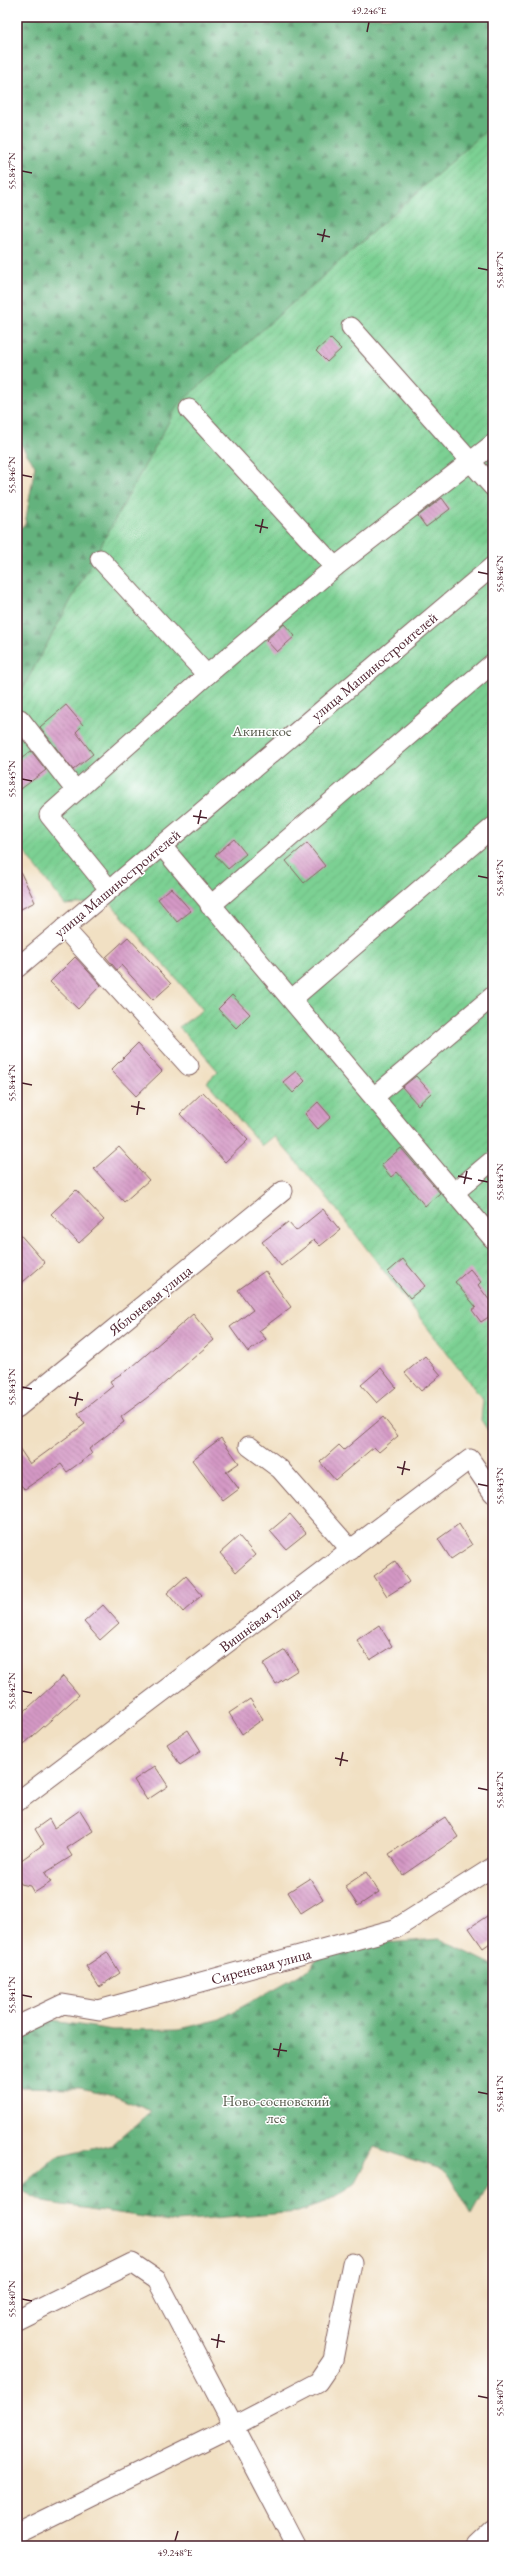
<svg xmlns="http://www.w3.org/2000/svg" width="510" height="2563" viewBox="0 0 510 2563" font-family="'EB Garamond',serif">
<defs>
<pattern id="forest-firs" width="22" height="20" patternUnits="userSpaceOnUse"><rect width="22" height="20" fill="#64b27d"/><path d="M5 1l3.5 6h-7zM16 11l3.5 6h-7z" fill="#549067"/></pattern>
<pattern id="garden-furrows" width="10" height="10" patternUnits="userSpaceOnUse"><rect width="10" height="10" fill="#7bd093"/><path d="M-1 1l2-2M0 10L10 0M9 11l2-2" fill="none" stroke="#6cb27f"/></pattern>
<pattern id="building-back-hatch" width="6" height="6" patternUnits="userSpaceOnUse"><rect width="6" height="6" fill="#d499c5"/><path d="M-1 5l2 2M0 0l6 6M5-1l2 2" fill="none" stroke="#ae7ca0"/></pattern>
</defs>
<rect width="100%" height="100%" fill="#fff"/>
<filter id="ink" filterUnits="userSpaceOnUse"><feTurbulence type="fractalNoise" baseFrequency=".025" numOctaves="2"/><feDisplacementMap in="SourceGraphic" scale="8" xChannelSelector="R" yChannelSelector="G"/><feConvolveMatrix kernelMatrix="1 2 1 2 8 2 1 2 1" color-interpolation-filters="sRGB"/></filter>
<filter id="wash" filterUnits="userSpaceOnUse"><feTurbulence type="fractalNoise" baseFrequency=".012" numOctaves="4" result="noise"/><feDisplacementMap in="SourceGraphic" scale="16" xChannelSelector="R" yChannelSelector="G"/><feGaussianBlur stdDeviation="0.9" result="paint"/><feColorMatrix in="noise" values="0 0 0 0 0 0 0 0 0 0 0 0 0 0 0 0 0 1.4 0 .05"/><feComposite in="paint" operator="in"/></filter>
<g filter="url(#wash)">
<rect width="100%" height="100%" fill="#f1e0c3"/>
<g fill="url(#forest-firs)" stroke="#576854">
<path d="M17 17H493V125L178 405 17 699V531L25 524 35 466 17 439Z"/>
<path d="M440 1939 493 1965V2177L472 2215 451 2178 441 2169 374 2147 355 2184 324 2203 298 2212 177 2222 43 2202 19 2189 56 2157 113 2144 151 2111 109 2094 80 2088 17 2087V2049L39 2019 113 2030 179 2029 220 2019 308 1970 328 1947Z"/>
</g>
<path fill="url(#garden-furrows)" stroke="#62785f" d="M493 125V1438L481 1420 483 1400 330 1201 274 1136 262 1146 207 1082 218 1071 179 1027 203 1010 109 901 65 905 17 842V699L178 405Z"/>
<g id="blocks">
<g fill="url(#building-back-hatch)">
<path d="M330 338 341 349 327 362 316 351Z"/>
<path d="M442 498 450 509 426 527 418 516Z"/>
<path d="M284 624 295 636 277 652 266 640Z"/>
<path d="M66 705 83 725 76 732 93 754 73 770 40 727Z"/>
<path d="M31 751 46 770 17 792V762Z"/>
<path d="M234 839 246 854 228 869 215 855Z"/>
<path d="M307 843 325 866 304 883 286 861Z"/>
<path d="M17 865 35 902 17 911Z"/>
<path d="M171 888 191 911 177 922 158 899Z"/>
<path d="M128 937 171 984 153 1000 121 965 117 970 106 957Z"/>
<path d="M75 957 101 985 78 1009 50 982Z"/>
<path d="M232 995 250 1014 236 1028 218 1009Z"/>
<path d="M137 1044 162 1071 136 1096 111 1070Z"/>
<path d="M296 1071 305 1081 293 1093 283 1082Z"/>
<path d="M416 1076 431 1093 418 1105 402 1087Z"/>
<path d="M203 1092 248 1140 225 1162 180 1114Z"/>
<path d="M318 1102 331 1117 318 1129 305 1114Z"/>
<path d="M119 1147 149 1180 124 1202 94 1169Z"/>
<path d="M401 1148 440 1193 425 1206 397 1172 391 1177 381 1165Z"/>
<path d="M76 1190 104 1220 79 1243 51 1214Z"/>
<path d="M323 1209 340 1230 320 1246 314 1240 281 1266 262 1242 288 1222 296 1231Z"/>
<path d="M17 1231 45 1263 17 1287Z"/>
<path d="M403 1259 425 1286 410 1298 388 1272Z"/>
<path d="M470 1269 481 1282 478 1285 493 1305V1314L481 1322 472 1310 476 1307 455 1282Z"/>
<path d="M265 1271 291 1307 259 1331 266 1339 248 1352 230 1327 253 1310 238 1290Z"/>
<path d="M193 1314 214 1340 152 1394 121 1417 124 1422 89 1449 92 1454 67 1472 61 1464 25 1489 17 1482V1445L30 1464 85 1424 78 1414 113 1386 110 1381 132 1367Z"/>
<path d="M425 1356 441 1375 421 1391 405 1373Z"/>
<path d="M381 1368 396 1387 377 1403 361 1385Z"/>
<path d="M383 1417 398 1436 379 1452 374 1447 335 1480 320 1462 339 1445 344 1450Z"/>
<path d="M221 1438 239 1463 226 1472 239 1489 223 1501 192 1460Z"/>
<path d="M290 1514 306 1533 286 1549 270 1531Z"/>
<path d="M459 1524 472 1545 451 1559 438 1539Z"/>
<path d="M239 1536 255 1555 236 1572 220 1553Z"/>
<path d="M395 1561 409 1582 387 1596 374 1576Z"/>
<path d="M186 1576 202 1595 183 1612 167 1593Z"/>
<path d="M103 1605 119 1623 100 1640 84 1622Z"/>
<path d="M379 1625 392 1646 370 1660 357 1640Z"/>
<path d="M285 1650 298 1670 276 1684 263 1664Z"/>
<path d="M63 1676 79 1695 24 1744 17 1735V1718Z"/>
<path d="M250 1699 263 1719 242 1734 229 1713Z"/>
<path d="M188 1730 201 1751 180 1765 167 1744Z"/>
<path d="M155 1766 168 1786 147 1800 134 1780Z"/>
<path d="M80 1810 93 1831 67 1848 72 1856 45 1873 51 1882 34 1893 30 1886 21 1884 17 1878V1863L44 1844 35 1829 49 1819 54 1828Z"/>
<path d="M445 1817 458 1837 403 1875 389 1854Z"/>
<path d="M366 1872 379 1892 358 1906 345 1886Z"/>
<path d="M310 1878 323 1899 301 1913 288 1892Z"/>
<path d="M493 1912V1941L483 1948 469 1928Z"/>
<path d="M107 1952 120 1973 99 1987 86 1966Z"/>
</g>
</g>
</g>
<g filter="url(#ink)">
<use href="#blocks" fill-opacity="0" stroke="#846360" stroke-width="1"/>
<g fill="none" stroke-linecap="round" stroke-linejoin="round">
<g stroke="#846360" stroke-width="21">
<g id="minor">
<path d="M351 327 493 487"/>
<path d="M189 409 335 567"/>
<path d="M100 559 207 675"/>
<path d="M20 719 76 791"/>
<path d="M161 845 493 1239"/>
<path d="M109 889 49 815 207 675 335 567 493 444"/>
<path d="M210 906 493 663"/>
<path d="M64 928 189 1066"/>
<path d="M17 968 493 566"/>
<path d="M292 999 493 827"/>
<path d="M374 1097 493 996"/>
<path d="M455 1192 493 1160"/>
<path d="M17 1408 283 1191"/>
<path d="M249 1446 280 1469 351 1550"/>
<path d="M17 1802 470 1459 493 1493"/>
<path d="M17 2026 63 2004 99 2010 395 1929 493 1867"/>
<path d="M17 2320 132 2263 157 2280 296 2546"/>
<path d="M17 2533 234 2426 318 2382 333 2360 352 2263"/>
<path d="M475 2546 493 2529"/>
</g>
</g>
<use href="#minor" stroke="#fff" stroke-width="19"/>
</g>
</g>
<path fill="none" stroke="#4a1f2b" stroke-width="1.5" d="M367 32 369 22M22 171 32 173M317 234 330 237M322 242 325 229M478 268 488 270M22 475 32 477M255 525 268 528M260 533 263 519M478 572 488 574M22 779 32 781M193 816 207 818M198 824 201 810M478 876 488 878M22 1083 32 1085M131 1106 145 1109M137 1115 139 1101M458 1176 472 1179M478 1180 488 1182M464 1184 467 1171M22 1387 32 1389M69 1397 83 1400M75 1406 78 1392M397 1467 410 1470M402 1475 405 1461M478 1484 488 1486M22 1691 32 1693M335 1758 348 1761M340 1766 343 1752M478 1788 488 1790M22 1995 32 1997M273 2049 287 2051M278 2057 281 2043M478 2092 488 2094M22 2299 32 2301M211 2339 225 2342M217 2348 219 2334M478 2396 488 2398M175 2541 178 2531"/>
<g text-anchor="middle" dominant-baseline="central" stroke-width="3" stroke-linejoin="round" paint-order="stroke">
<g font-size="15" fill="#4a1f2b" stroke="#fff">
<text transform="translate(374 666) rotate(-40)">улица Машиностроителей</text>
<text transform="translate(117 883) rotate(-40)">улица Машиностроителей</text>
<text transform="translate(150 1300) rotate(-39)">Яблоневая улица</text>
<text transform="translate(260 1619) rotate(-37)">Вишнёвая улица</text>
<text transform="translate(261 1966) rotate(-15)">Сиреневая улица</text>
</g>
<g font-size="15" fill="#5b5d4f" stroke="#fff">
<text x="262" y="730">Акинское</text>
<text x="276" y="2100">Ново-сосновский<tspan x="276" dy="17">лес</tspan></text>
</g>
</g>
<rect width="510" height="2563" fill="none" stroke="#fff" stroke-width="44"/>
<rect x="22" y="22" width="466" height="2519" fill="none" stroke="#4a1f2b" stroke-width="1.5"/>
<g font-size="10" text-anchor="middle" fill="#4a1f2b">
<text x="369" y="14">49.246°E</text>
<text transform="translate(11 171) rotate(-90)" y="4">55.847°N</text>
<text transform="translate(499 270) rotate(-90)" y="4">55.847°N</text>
<text transform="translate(11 475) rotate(-90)" y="4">55.846°N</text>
<text transform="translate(499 574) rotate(-90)" y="4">55.846°N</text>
<text transform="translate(11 779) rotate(-90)" y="4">55.845°N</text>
<text transform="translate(499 878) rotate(-90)" y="4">55.845°N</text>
<text transform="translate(11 1083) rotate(-90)" y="4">55.844°N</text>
<text transform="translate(499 1182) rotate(-90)" y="4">55.844°N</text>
<text transform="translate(11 1387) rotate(-90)" y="4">55.843°N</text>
<text transform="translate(499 1486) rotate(-90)" y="4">55.843°N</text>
<text transform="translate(11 1691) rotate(-90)" y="4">55.842°N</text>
<text transform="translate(499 1790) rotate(-90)" y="4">55.842°N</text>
<text transform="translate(11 1995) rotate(-90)" y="4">55.841°N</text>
<text transform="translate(499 2094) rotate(-90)" y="4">55.841°N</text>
<text transform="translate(11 2299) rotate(-90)" y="4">55.840°N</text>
<text transform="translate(499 2398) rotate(-90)" y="4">55.840°N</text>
<text x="175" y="2556">49.248°E</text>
</g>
</svg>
